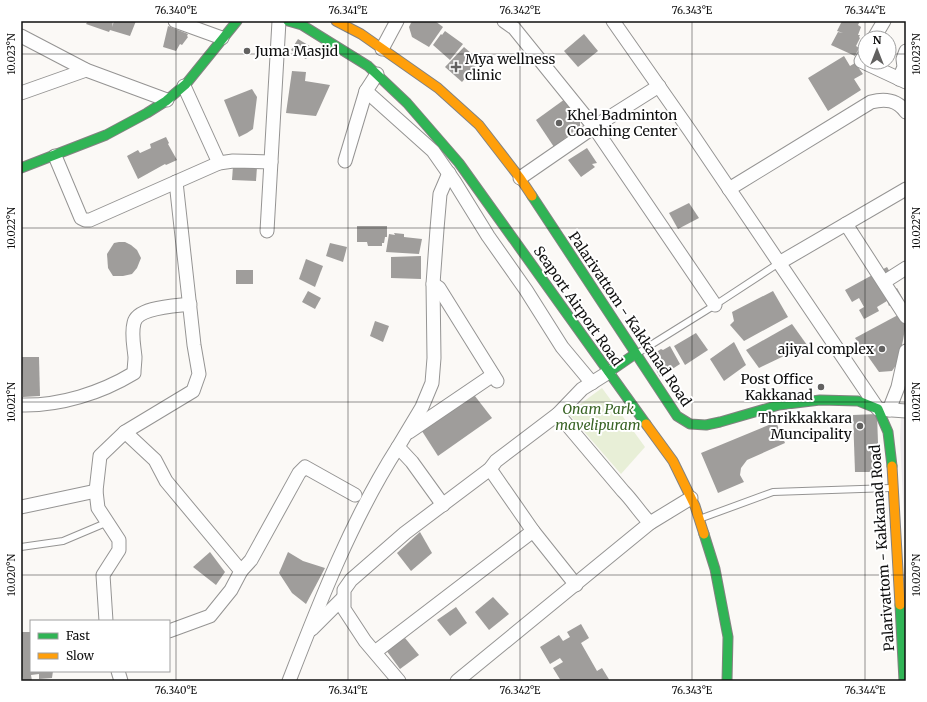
<svg xmlns="http://www.w3.org/2000/svg" width="927" height="702" viewBox="0 0 927 702" font-family="Merriweather,serif">
<rect width="100%" height="100%" fill="#fbf9f6"/>
<path fill="#edeaec" d="M901 418 906 419V563L900 438Z"/>
<path fill="#e8efd7" d="M602 388 645 447 621 474 568 413Z"/>
<g fill="#9f9d9b">
<path d="M88 21H113L112 27 114 21H136L130 36 110 30 109 32 86 24Z"/>
<path d="M412 21H435L443 27 429 47 412 37 409 27Z"/>
<path d="M842 21H860L858 25 861 27 858 35H860L859 37 860 38 856 46 859 48 855 56 831 45 838 32 843 33 837 31Z"/>
<path d="M168 26 188 34 187 36 188 37 182 45 180 44 176 51 163 47Z"/>
<path d="M445 31 463 44 450 60 433 45 441 34 442 35Z"/>
<path d="M584 34 598 51 578 67 564 51Z"/>
<path d="M298 39 313 48 306 59 291 50Z"/>
<path d="M464 47 480 61 462 82 445 67Z"/>
<path d="M844 56 850 66 855 63 863 74 854 79 861 90 828 111 808 78Z"/>
<path d="M292 71 306 72 305 81 330 85 316 116 286 113Z"/>
<path d="M252 89 257 97 253 129 247 133 239 137 224 100Z"/>
<path d="M565 99 580 118V126L554 147 536 120Z"/>
<path d="M166 137 169 143 168 144 177 160 166 165 165 164 138 179 127 156 138 150 140 153 151 148 150 144Z"/>
<path d="M587 148 597 163 592 164 595 167 581 177 568 160Z"/>
<path d="M233 166 257 167 256 181 232 180Z"/>
<path d="M689 203 699 218 678 229 669 213Z"/>
<path d="M357 226H387V237H385L384 243H382V246H368L367 242H357Z"/>
<path d="M394 233 404 234V237L422 239 419 254 386 252 389 234 395 235Z"/>
<path d="M119 242H125L131 245 137 250 141 258 137 268 132 274 123 276H113L108 268 107 254 114 243Z"/>
<path d="M330 243 347 247 343 262 326 256Z"/>
<path d="M421 256V279L391 278V257Z"/>
<path d="M306 259 323 266 315 287 299 279Z"/>
<path d="M887 267 895 281 891 283 895 289 897 288 903 299 889 306 887 301 877 307 879 311 864 319 859 310 864 307 859 298 852 302 845 290Z"/>
<rect x="236" y="270" width="17" height="14"/>
<path d="M308 291 321 298 315 309 302 302Z"/>
<path d="M773 291 788 317 744 341 730 325 734 321 732 312Z"/>
<path d="M898 315 906 324 899 361 892 371 879 372 855 338Z"/>
<path d="M375 321 389 326 383 342 370 336Z"/>
<path d="M792 324 807 345 759 368 746 350Z"/>
<path d="M696 333 708 350 685 365 674 346Z"/>
<path d="M734 342 746 365 724 381 710 359Z"/>
<path d="M670 346 680 364 660 377 649 357 661 349 663 350Z"/>
<path d="M22 357H39L40 396 23 397Z"/>
<path d="M471 391 492 418 438 456 420 428Z"/>
<path d="M877 414 879 472H855L853 415Z"/>
<path d="M776 422 785 443 747 460 741 468 740 475 744 482 718 493 701 453Z"/>
<path d="M420 532 432 553 411 571 397 553Z"/>
<path d="M210 552 225 572 216 585 193 567Z"/>
<path d="M288 552 303 561 325 568 306 604 292 593 279 573Z"/>
<path d="M493 597 509 614 489 630 475 612Z"/>
<path d="M456 607 467 623 450 636 437 620Z"/>
<path d="M581 624 589 638 581 643 597 671 602 668 610 681H561L553 668 563 662 560 658 550 664 540 647 559 635 563 641 570 637 567 632Z"/>
<path d="M21 632H31V671H53L52 678 39 679V674L31 675 32 681H23L21 672Z"/>
<path d="M405 638 419 655 400 669 386 650Z"/>
</g>
<g fill="none" stroke-linecap="round" stroke-linejoin="round">
<g stroke="#959493" stroke-width="8">
<g id="lane">
<path d="M638 353 715 305 779 263"/>
<path d="M702 518 773 492 890 488"/>
<path d="M21 547 63 541 108 522"/>
</g>
</g>
<g stroke="#959493" stroke-width="15">
<g id="street">
<path d="M175 21 222 38"/>
<path d="M504 21 514 28 594 127 715 305"/>
<path d="M613 21 690 131 878 409 906 411"/>
<path d="M21 36 86 70 167 100"/>
<path d="M874 38 884 21"/>
<path d="M382 49 397 21"/>
<path d="M865 54 861 61 906 82"/>
<path d="M377 74 366 91 433 151 454 181 488 236 526 290 562 347 592 383"/>
<path d="M899 79 904 67 903 59 906 51"/>
<path d="M184 86 219 163"/>
<path d="M21 93 86 70"/>
<path d="M55 156 81 218 85 220H90L219 163 233 161 271 162"/>
<path d="M345 161 366 91"/>
<path d="M520 178 594 127 659 86"/>
<path d="M729 189 871 102C886 98 897 100 906 112"/>
<path d="M846 224 906 317"/>
<path d="M267 231 279 21"/>
<path d="M779 263 906 189"/>
<path d="M884 282 906 268"/>
<path d="M433 284 439 288 497 381"/>
<path d="M21 405C60 406 101 393 134 373 134 367 135 362 135 357 134 346 131 334 134 323 137 307 176 306 190 304"/>
<path d="M889 410 898 387 906 351"/>
<path d="M558 414 623 491C633 501 640 513 650 523"/>
<path d="M125 432 155 460 166 481 241 571 231 590 210 616 169 631"/>
<path d="M409 432 493 375"/>
<path d="M490 469 533 531 576 585"/>
<path d="M443 505 412 462 398 447 422 407 432 383 434 358 433 284 437 229 440 194 449 173"/>
<path d="M21 507 96 491"/>
<path d="M241 571 251 560 299 473 305 467 355 495"/>
<path d="M106 621 103 575 119 550V540L98 508 96 491 100 456 125 432 193 391 199 374 194 345 176 182"/>
<path d="M312 629 343 598"/>
<path d="M375 652 533 531"/>
<path d="M118 671 121 681"/>
<path d="M289 681C320 601 352 519 398 447"/>
<path d="M399 681 365 641 344 609V590L351 580 405 533 490 469 496 461 558 414 582 389 609 372"/>
<path d="M457 681 650 523 691 498"/>
</g>
</g>
<g stroke="#838280" stroke-width="11">
<g id="fast">
<path d="M288 21 302 25 368 66 407 103 459 163 646 424"/>
<path d="M21 168 106 135 147 113 166 101 186 84 237 21"/>
<path d="M532 196 677 416 690 424 706 425 720 422 779 405 820 400 858 401 878 409 888 432 892 466"/>
<path d="M609 372 635 354"/>
<path d="M704 534 715 569 728 637 727 681"/>
<path d="M900 605 904 681"/>
</g>
</g>
<g stroke="#838280" stroke-width="11">
<g id="slow">
<path d="M336 21 361 34 438 88 479 125 520 178 532 196"/>
<path d="M646 424 673 461 695 506 704 534"/>
<path d="M892 466 900 605"/>
</g>
</g>
<use href="#lane" stroke="#fefefe" stroke-width="6"/>
<use href="#street" stroke="#fefefe" stroke-width="13"/>
<use href="#fast" stroke="#30b455" stroke-width="9"/>
<use href="#slow" stroke="#ff9f0a" stroke-width="9"/>
</g>
<path fill="none" stroke="#0f0f0f" stroke-width="1" stroke-opacity="0.45" d="M176 21V681M348 21V681M520 21V681M692 21V681M865 21V681M21 54H865M889 54H906M21 228H906M21 402H906M21 575H906"/>
<g fill="#626160" stroke="#fff" stroke-width="1.5">
<circle cx="247" cy="51" r="4"/>
<path d="M454 61h4v4h4v4h-4v4h-4v-4h-4v-4h4z"/>
<circle cx="559" cy="123" r="4"/>
<circle cx="882" cy="349" r="4"/>
<circle cx="821" cy="387" r="4"/>
<circle cx="860" cy="426" r="4"/>
</g>
<g text-anchor="middle" dominant-baseline="central" stroke-width="4" stroke-linejoin="round" paint-order="stroke">
<g font-size="14" fill="#0f0f0f" stroke="#fff" text-anchor="start">
<text x="255" y="51">Juma Masjid</text>
<text x="465" y="59">Mya wellness<tspan x="465" dy="16">clinic</tspan></text>
<text x="567" y="115">Khel Badminton<tspan x="567" dy="16">Coaching Center</tspan></text>
<text x="874" y="349" text-anchor="end">ajiyal complex</text>
<text x="813" y="379" text-anchor="end">Post Office<tspan x="813" dy="16">Kakkanad</tspan></text>
<text x="852" y="418" text-anchor="end">Thrikkakkara<tspan x="852" dy="16">Muncipality</tspan></text>
</g>
<g font-size="14" fill="#0f0f0f" stroke="#fff">
<text transform="translate(578 306) rotate(55)">Seaport Airport Road</text>
<text transform="translate(630 319) rotate(56)">Palarivattom - Kakkanad Road</text>
<text transform="translate(882 548) rotate(-94)">Palarivattom - Kakkanad Road</text>
</g>
<g font-size="14" font-style="italic" fill="#386324" stroke="#fff">
<text x="598" y="409">Onam Park<tspan x="598" dy="16">mavelipuram</tspan></text>
</g>
</g>
<rect width="927" height="702" fill="none" stroke="#ffffff" stroke-width="44"/>
<rect x="30" y="620" width="140" height="52" fill="#ffffff" stroke="#9f9f9f"/>
<rect x="38" y="633" width="20" height="6" fill="#30b455" stroke="#9f9f9f"/>
<text x="66" y="640" font-size="12" fill="#0f0f0f">Fast</text>
<rect x="38" y="653" width="20" height="6" fill="#ff9f0a" stroke="#9f9f9f"/>
<text x="66" y="660" font-size="12" fill="#0f0f0f">Slow</text>
<g transform="translate(877 50)"><circle r="19" fill="#ffffff" stroke="#9f9f9f"/>
<path d="M0-3L7 15L0 10L-7 15Z" fill="#626160"/>
<text y="-6" font-size="11" font-weight="bold" text-anchor="middle" fill="#0f0f0f">N</text>
</g>
<rect x="22" y="22" width="883" height="658" fill="none" stroke="#0f0f0f" stroke-width="1.5"/>
<g font-size="10" text-anchor="middle" fill="#0f0f0f">
<text x="176" y="14">76.340°E</text>
<text x="348" y="14">76.341°E</text>
<text x="520" y="14">76.342°E</text>
<text x="692" y="14">76.343°E</text>
<text x="865" y="14">76.344°E</text>
<text transform="translate(11 54) rotate(-90)" y="4">10.023°N</text>
<text transform="translate(916 54) rotate(-90)" y="4">10.023°N</text>
<text transform="translate(11 228) rotate(-90)" y="4">10.022°N</text>
<text transform="translate(916 228) rotate(-90)" y="4">10.022°N</text>
<text transform="translate(11 402) rotate(-90)" y="4">10.021°N</text>
<text transform="translate(916 402) rotate(-90)" y="4">10.021°N</text>
<text transform="translate(11 575) rotate(-90)" y="4">10.020°N</text>
<text transform="translate(916 575) rotate(-90)" y="4">10.020°N</text>
<text x="176" y="694">76.340°E</text>
<text x="348" y="694">76.341°E</text>
<text x="520" y="694">76.342°E</text>
<text x="692" y="694">76.343°E</text>
<text x="865" y="694">76.344°E</text>
</g>
</svg>
